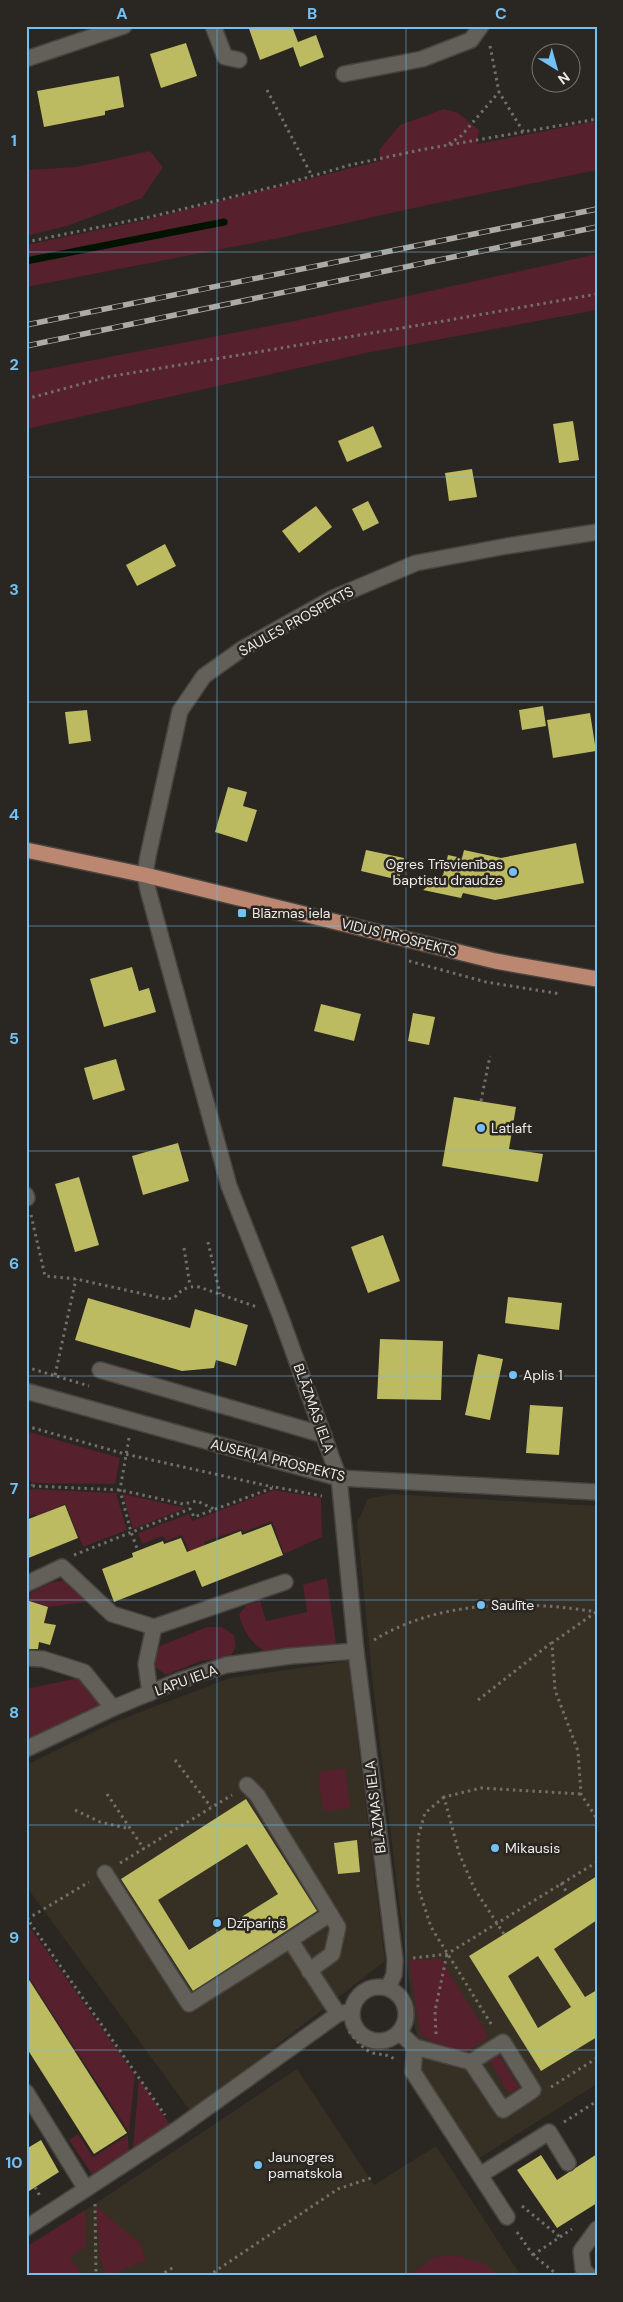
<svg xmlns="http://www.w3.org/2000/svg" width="623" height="2302" viewBox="0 0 623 2302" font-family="'DM Sans',sans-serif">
<rect width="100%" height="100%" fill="#2a2621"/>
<g fill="#362f24">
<path d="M391 1494 597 1506V2084L476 2160 422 2073 421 2049 415 2028 406 1959 373 1686 357 1523 368 1499Z"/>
<path d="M348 1661 385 1961 191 2112 26 1886V1765L114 1722 230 1678Z"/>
<path d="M297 2069 374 2185 436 2146 521 2276H26V2250Z"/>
</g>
<g fill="#56202c">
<path d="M444 109 458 113 479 130 477 144 597 121V170L409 209 279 238 26 287V245L137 222 380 161 379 150 400 125Z"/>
<path d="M150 151 163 167 142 198 67 226 26 236V170L76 167Z"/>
<path d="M597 254V310L366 353 26 429V373L290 322Z"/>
<path d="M26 1431 120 1458 115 1484 33 1483 26 1477Z"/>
<path d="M32 1489 116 1493 127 1530 83 1547 65 1504 36 1516 35 1514 26 1517V1490Z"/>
<path d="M274 1490 321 1498 322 1537 284 1554 272 1521 244 1532 242 1529 204 1542 206 1548 190 1554 182 1535 166 1541 163 1536 142 1544 138 1533 189 1514 192 1521Z"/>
<path d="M123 1494 186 1508 133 1529Z"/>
<path d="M327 1578 336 1644C323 1646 284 1656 273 1654 255 1651 242 1630 239 1614L247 1605 260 1601 266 1621 307 1612 303 1585Z"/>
<path d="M64 1580 78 1591 86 1602 48 1607 28 1601 26 1605V1595L50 1583Z"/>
<path d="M207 1627H222L234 1635 236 1646 232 1654 224 1658 201 1661 166 1675 155 1667V1655L160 1646Z"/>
<path d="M78 1678 106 1706 26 1741V1689Z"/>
<path d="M345 1768 350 1808 323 1811 318 1772Z"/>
<path d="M26 1922 135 2075 129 2132 26 1973Z"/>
<path d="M441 1959 489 2037 461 2055 420 2035 409 1960Z"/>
<path d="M499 2055 519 2088 508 2093 489 2060Z"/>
<path d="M139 2079 173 2129 132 2158Z"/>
<path d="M78 2134 93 2157 128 2135 129 2159 96 2180 69 2140Z"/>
<path d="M96 2207 140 2243 146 2260 107 2276 100 2259Z"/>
<path d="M85 2210 86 2246 70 2258 83 2276H26V2247Z"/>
<path d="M455 2255 485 2264 500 2276H408L435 2257Z"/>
</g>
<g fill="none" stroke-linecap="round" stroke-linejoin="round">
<path stroke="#001300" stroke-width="7" d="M26 261 224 222"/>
</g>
<g fill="#bdbb61" fill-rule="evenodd">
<path d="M248 26H292L298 42 316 35 324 57 300 67 293 47 260 60Z"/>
<path d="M186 43 197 76 161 88 150 54Z"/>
<path d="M119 76 124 107 105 111V115L44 127 37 91Z"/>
<path d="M573 421 579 460 559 463 553 424Z"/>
<path d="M373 426 382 447 347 462 338 441Z"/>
<path d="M472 469 477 497 449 501 445 473Z"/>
<path d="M368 501 379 523 363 531 352 509Z"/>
<path d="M316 506 332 527 299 553 282 531Z"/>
<path d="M165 544 176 566 137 586 126 565Z"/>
<path d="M543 706 546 726 522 730 519 710Z"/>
<path d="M87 710 91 741 69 744 65 712Z"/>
<path d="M590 713 596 751 553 758 547 720Z"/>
<path d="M228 787 247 792 243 806 257 810 247 842 215 832Z"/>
<path d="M576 843 584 883 495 900 463 893 461 898 423 890 443 875 448 855 462 858 464 850 501 858Z"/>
<path d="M366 850 404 858 399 880 361 871Z"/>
<path d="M132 967 139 991 149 988 156 1012 104 1027 90 979Z"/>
<path d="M321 1004 361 1014 354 1041 314 1031Z"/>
<path d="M413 1013 435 1017 429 1045 408 1041Z"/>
<path d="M116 1059 125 1090 93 1100 84 1068Z"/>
<path d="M454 1097 516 1107 509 1149 543 1154 538 1182 442 1166Z"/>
<path d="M178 1143 189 1181 143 1195 132 1156Z"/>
<path d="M79 1177 99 1245 75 1252 55 1184Z"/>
<path d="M383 1235 400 1281 368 1293 351 1247Z"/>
<path d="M508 1297 562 1303 559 1330 505 1323Z"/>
<path d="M88 1298 190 1328 195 1309 248 1325 236 1366 216 1360 214 1368 182 1371 75 1340Z"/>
<path d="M380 1339 443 1341 441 1400 377 1399Z"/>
<path d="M478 1354 503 1359 490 1420 465 1415Z"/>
<path d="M530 1405 563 1407 559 1455 526 1453Z"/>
<path d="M65 1505 78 1538 26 1559V1520Z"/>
<path d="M271 1524 283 1555 202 1587 195 1570 114 1602 102 1569 133 1557 132 1553 163 1541 164 1544 181 1538 187 1552 241 1531 242 1535Z"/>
<path d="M26 1600 48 1607 44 1623 56 1625 50 1645 39 1642 38 1649H26Z"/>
<path d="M246 1799 317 1911 193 1991 121 1879ZM247 1844 278 1894 189 1950 158 1900Z"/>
<path d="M357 1840 360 1872 338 1874 334 1843Z"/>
<path d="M597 1876V1920L554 1949 585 1997 597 1990V2037L541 2071 469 1956ZM538 1956 571 2007 538 2028 508 1976Z"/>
<path d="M26 1975 127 2133 94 2154 26 2047Z"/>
<path d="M41 2140 59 2172 26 2193V2149Z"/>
<path d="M597 2154V2203L557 2228 517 2170 541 2155 557 2180Z"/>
</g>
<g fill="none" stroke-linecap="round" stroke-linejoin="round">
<g stroke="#474440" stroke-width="18">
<g id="minor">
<path d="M213 26 225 57 239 60"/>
<path d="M26 59 124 26"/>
<path d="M344 74 422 59 471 40 481 26"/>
<path d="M26 1195 27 1198"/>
<path d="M100 1370 324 1435"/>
<path d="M26 1391 339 1478 597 1492"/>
<path d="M26 1584 62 1567 112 1614 154 1627"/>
<path d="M26 1658 43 1659 84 1672 113 1708"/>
<path d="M150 1693 146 1664 154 1627 285 1582"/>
<path d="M26 1749 113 1708 178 1681 226 1665 291 1656 356 1651"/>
<path d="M247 1785 257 1795 330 1914"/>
<path d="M105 1873 189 2004 290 1940"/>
<path d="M309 1971 332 1954 338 1927 330 1914 290 1940 338 2014"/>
<circle cx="379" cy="2014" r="27"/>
<path d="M388 1987 394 1975 395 1960 356 1651 339 1478 280 1315 229 1186 148 890 145 875 148 856 180 711 204 676 242 649 333 598 416 563 507 546 597 532"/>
<path d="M399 2032 415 2047 471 2062 503 2110 533 2090 503 2042 471 2062"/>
<path d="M415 2047 413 2072 507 2217"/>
<path d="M26 2092 86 2189 176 2130 338 2014 352 2011"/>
<path d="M480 2175 549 2132 568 2163"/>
<path d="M26 2228 86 2189"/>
<path d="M589 2276 583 2269 581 2251 597 2229"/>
</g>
</g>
<g stroke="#474440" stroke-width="18">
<path id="major" d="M26 850 145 875 495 961 597 979"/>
</g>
<g stroke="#726f6a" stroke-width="3" stroke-dasharray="2.5 4" stroke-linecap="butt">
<path d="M490 46 499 92 524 133"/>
<path d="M267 90 312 176"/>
<path d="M449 144 461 136 499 92"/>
<path d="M26 242 154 216 281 185 350 165 420 150 597 119"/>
<path d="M26 399 107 377 444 321 597 294"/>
<path d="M409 961 486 982 561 994"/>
<path d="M481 1101 490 1056"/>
<path d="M31 1215 45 1276 76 1279 166 1299 174 1298C182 1289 187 1286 199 1287L257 1307"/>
<path d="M208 1242 220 1294"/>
<path d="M184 1248 190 1286"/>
<path d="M26 1367 89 1386"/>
<path d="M55 1375 76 1279"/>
<path d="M26 1426 125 1454 273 1487"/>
<path d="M129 1438 120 1490 131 1532 138 1551"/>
<path d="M26 1481 32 1485"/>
<path d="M26 1487 33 1486 120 1490 183 1504 197 1501 214 1509"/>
<path d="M74 1555 190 1509 194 1517 275 1487 322 1496"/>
<path d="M596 1612 552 1643 555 1690 578 1751 581 1794 597 1819"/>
<path d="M374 1640C439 1600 523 1600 597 1612"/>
<path d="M478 1700 551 1643"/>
<path d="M175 1760 211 1807"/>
<path d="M107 1794 144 1849"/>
<path d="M444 1797 425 1813 418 1837V1887L431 1927 493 2027"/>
<path d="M75 1810 100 1822 130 1829"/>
<path d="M120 1863 232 1795"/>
<path d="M561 1883 568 1894"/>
<path d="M26 1917 165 2115"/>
<path d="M27 1919 89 1882"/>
<path d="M504 1934 474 1888 459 1853 444 1797 481 1788 581 1794"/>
<path d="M413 1958 447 1954 597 1862"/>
<path d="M349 2031C356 2040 362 2049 373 2053 382 2055 390 2054 396 2061"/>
<path d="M436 2034 435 2011 447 1954"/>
<path d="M551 2087 597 2058"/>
<path d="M564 2122 597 2101"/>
<path d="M35 2187 41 2198"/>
<path d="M95 2204 96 2276"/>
<path d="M522 2206 560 2237"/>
<path d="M517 2232 533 2255 559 2276"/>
<path d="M533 2255 572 2229"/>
<path d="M159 2276 174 2267"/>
<path d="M208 2276 338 2189 374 2177"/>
</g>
<use href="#minor" stroke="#635f59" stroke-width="15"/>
<use href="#major" stroke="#bc8770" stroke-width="15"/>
<g stroke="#acaaa5" stroke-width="5.5">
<g id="rail">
<path d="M26 325 597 209"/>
<path d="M26 346 597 227"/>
</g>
</g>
<use href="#rail" stroke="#2a2621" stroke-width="4" stroke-dasharray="11" stroke-linecap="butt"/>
</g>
<path fill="none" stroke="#73c1f6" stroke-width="1" stroke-opacity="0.55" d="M217 26V2276M406 26V2276M26 252H597M26 477H597M26 702H597M26 926H597M26 1151H597M26 1376H597M26 1600H597M26 1825H597M26 2050H597"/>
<g fill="#73c1f6" stroke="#2a2621" stroke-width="2">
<circle cx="513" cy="872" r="5"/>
<rect x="237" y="908" width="10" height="10" rx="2.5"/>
<circle cx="481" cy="1128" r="5"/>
<circle cx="513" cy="1375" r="5"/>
<circle cx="481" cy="1605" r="5"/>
<circle cx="495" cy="1848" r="5"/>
<circle cx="217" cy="1923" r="5"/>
<circle cx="258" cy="2165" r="5"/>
</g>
<g text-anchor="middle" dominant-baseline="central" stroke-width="5" stroke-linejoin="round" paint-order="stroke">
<g font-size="14" fill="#edebe7" stroke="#2a2621">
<text transform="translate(296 621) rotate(-29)">SAULES PROSPEKTS</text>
<text transform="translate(399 937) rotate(14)">VIDUS PROSPEKTS</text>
<text transform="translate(314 1408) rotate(70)">BLĀZMAS IELA</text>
<text transform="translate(278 1460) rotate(14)">AUSEKĻA PROSPEKTS</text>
<text transform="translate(186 1680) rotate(-20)">LAPU IELA</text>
<text transform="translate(375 1807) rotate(-97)">BLĀZMAS IELA</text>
</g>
<g font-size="14" fill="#edebe7" stroke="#2a2621" text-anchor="start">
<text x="503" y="864" text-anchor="end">Ogres Trīsvienības<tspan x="503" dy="16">baptistu draudze</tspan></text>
<text x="252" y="913">Blāzmas iela</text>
<text x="491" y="1128">Latlaft</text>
<text x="523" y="1375">Aplis 1</text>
<text x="491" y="1605">Saulīte</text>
<text x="505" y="1848">Mikausis</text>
<text x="227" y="1923">Dzīpariņš</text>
<text x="268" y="2157">Jaunogres<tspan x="268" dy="16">pamatskola</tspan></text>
</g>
</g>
<rect width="623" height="2302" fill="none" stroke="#2a2621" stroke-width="55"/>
<g transform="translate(556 68) rotate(143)"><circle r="24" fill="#2a2621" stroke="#787570"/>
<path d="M0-4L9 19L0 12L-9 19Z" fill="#73c1f6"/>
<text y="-8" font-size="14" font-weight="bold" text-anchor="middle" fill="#edebe7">N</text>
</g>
<rect x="28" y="28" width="568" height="2246" fill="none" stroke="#73c1f6" stroke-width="2"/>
<g font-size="16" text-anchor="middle" font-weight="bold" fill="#73c1f6">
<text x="122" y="19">A</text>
<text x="312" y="19">B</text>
<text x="501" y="19">C</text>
<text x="14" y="146">1</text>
<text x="14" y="370">2</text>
<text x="14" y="595">3</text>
<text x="14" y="820">4</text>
<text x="14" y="1044">5</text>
<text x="14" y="1269">6</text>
<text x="14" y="1494">7</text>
<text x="14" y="1718">8</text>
<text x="14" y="1943">9</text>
<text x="14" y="2168">10</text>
</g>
</svg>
